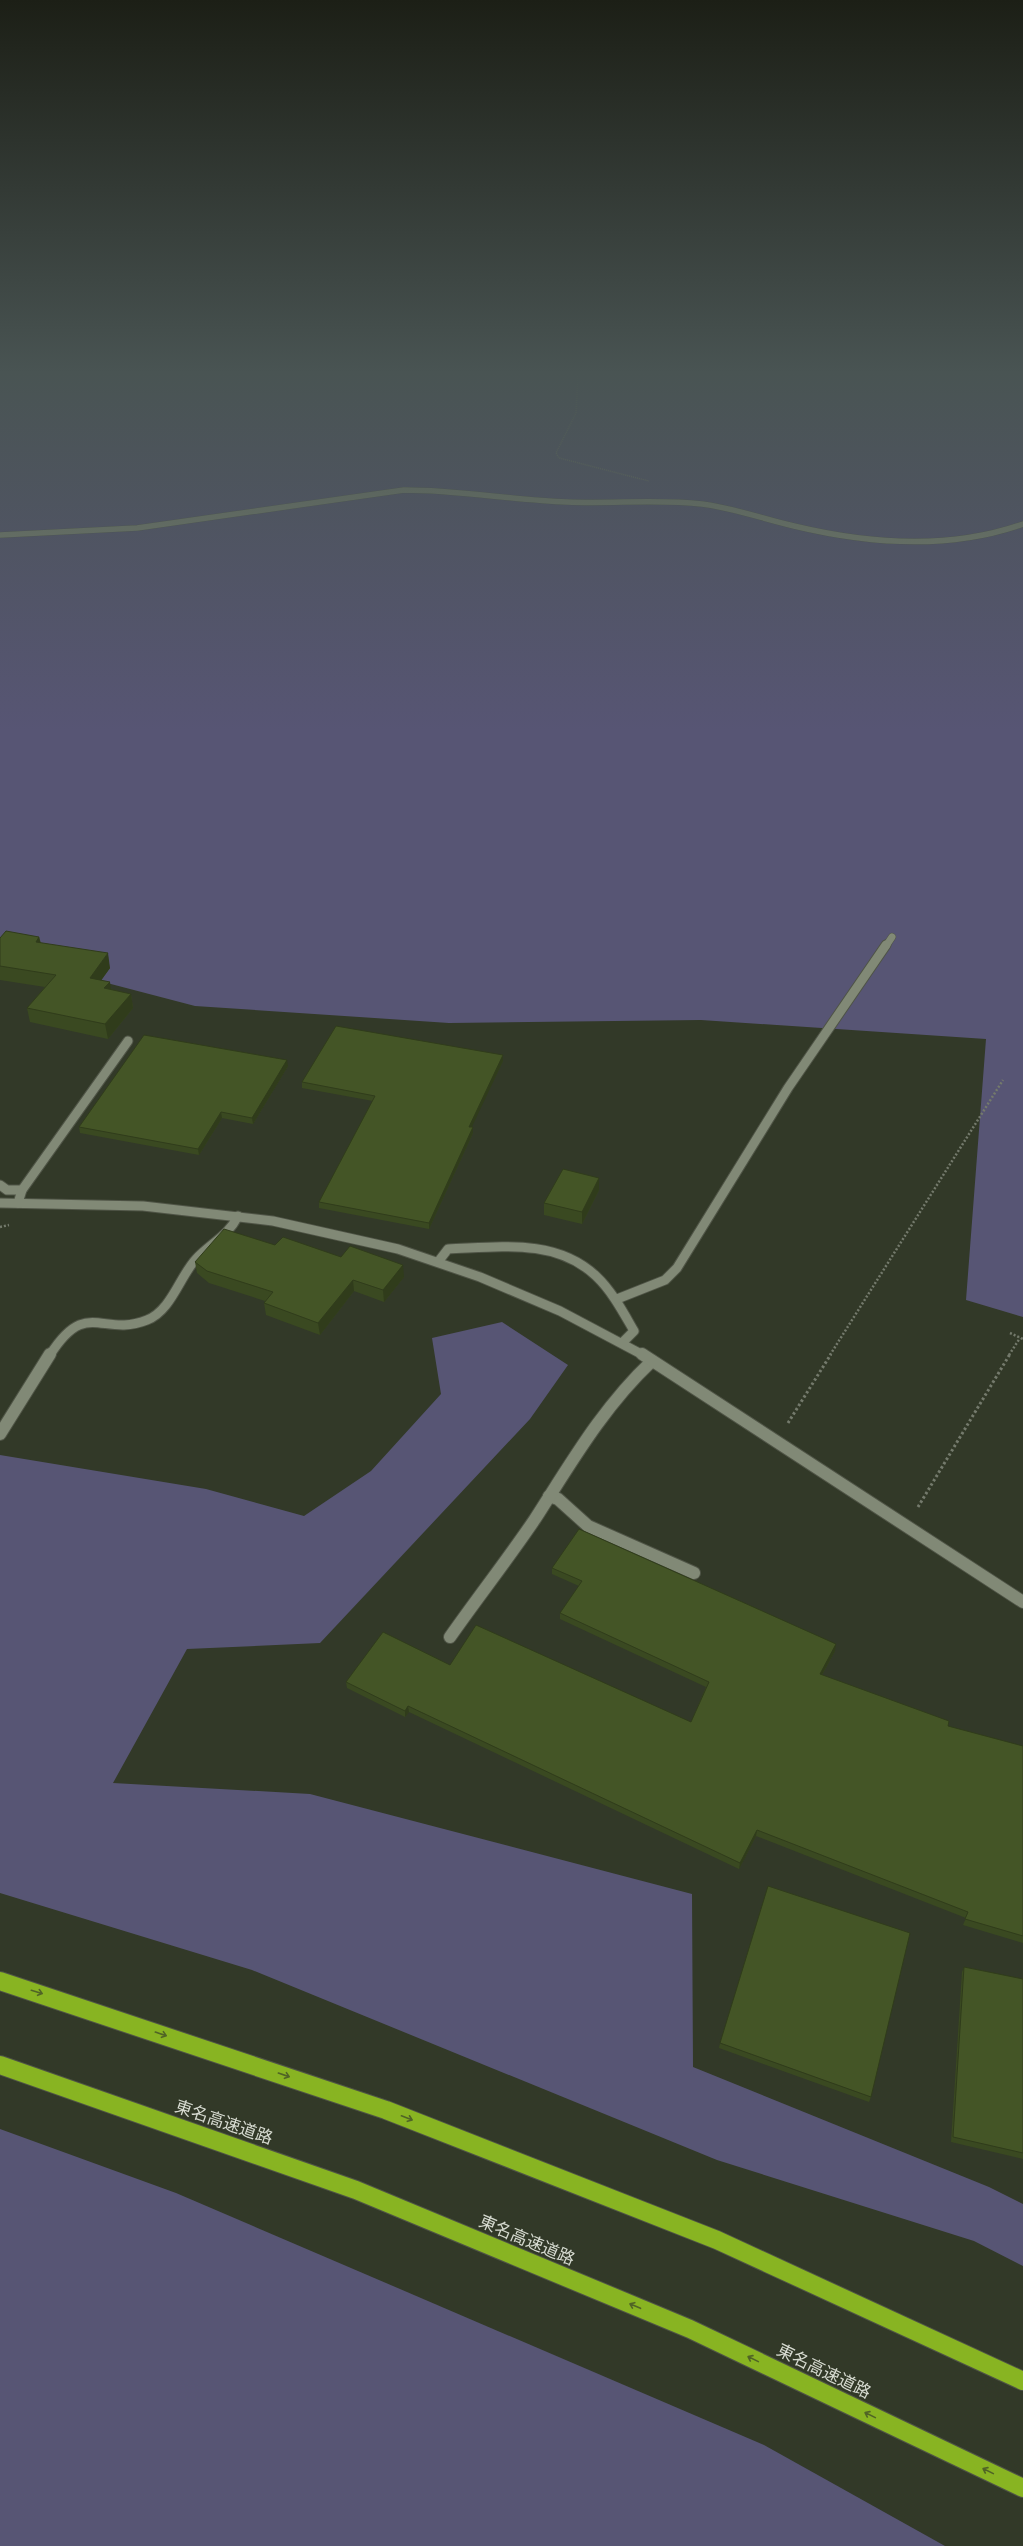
<svg xmlns="http://www.w3.org/2000/svg" width="1023" height="2546" viewBox="0 0 1023 2546" font-family="'Space Grotesk','Noto Sans JP',sans-serif">
<rect width="100%" height="100%" fill="#323928"/>
<g fill="#575574">
<path d="M0 374H1023V1317L966 1300 986 1039 701 1020 449 1023 195 1006 0 955Z"/>
<path d="M502 1322 568 1365 530 1419 320 1643 187 1649 113 1783 310 1794 692 1894 693 2067 989 2187 1023 2204V2266L974 2241 717 2160 252 1970 0 1893V1455L206 1489 304 1516 371 1471 441 1394 432 1338Z"/>
<path d="M0 2129 176 2193 764 2445 945 2546H0Z"/>
</g>
<g fill="none" stroke-linecap="round" stroke-linejoin="round">
<g stroke="#4f5446" stroke-width="14">
<g id="service">
<path d="M549 1496 558 1499 588 1526 694 1573"/>
<path d="M450 1637C478 1597 508 1559 535 1519 571 1463 603 1407 652 1361"/>
</g>
</g>
<g stroke="#4f5446" stroke-width="6">
<path id="minor-far3" d="M0 535 137 528 404 490C459 490 512 500 567 502 612 504 657 499 702 504 734 508 763 519 794 526 869 544 950 550 1023 524"/>
</g>
<g stroke="#4f5446" stroke-width="8">
<path id="minor-far2" d="M886 946 892 937"/>
</g>
<g stroke="#4f5446" stroke-width="11">
<g id="minor-far1">
<path d="M0 1185 7 1190H22"/>
<path d="M18 1203 22 1190 128 1041"/>
<path d="M438 1262 448 1249C499 1247 556 1238 596 1276 612 1291 623 1312 634 1331L622 1343"/>
<path d="M617 1299 665 1280 677 1268 788 1088 886 945"/>
<path d="M50 1355C87 1297 102 1338 147 1320 171 1311 180 1276 196 1259 211 1243 228 1236 238 1216"/>
</g>
</g>
<g stroke="#4f5446" stroke-width="14">
<path id="minor" d="M0 1434 50 1354"/>
</g>
<g stroke="#4f5446" stroke-width="11">
<path id="tertiary-far1" d="M0 1203 143 1206 273 1221 398 1249 480 1277 560 1311 643 1355"/>
</g>
<g stroke="#4f5446" stroke-width="14">
<path id="tertiary" d="M642 1354 1023 1602"/>
</g>
<g stroke="#4f5446" stroke-width="20">
<g id="motorway">
<path d="M0 1981 386 2110 717 2240 1023 2381"/>
<path d="M0 2065 356 2190 690 2329 1023 2488"/>
</g>
</g>
<path stroke="#747a6c" stroke-width="1.5" stroke-dasharray="1 1" stroke-linecap="butt" d="M578 374 576 413 556 453 559 458 649 481"/>
<g stroke="#747a6c" stroke-width="2.5" stroke-dasharray="2 2" stroke-linecap="butt">
<path d="M0 1227 9 1225"/>
<path d="M1010 1333 1023 1339"/>
<path d="M830 1355 1003 1080"/>
<path d="M1009 1355 1020 1338"/>
</g>
<g stroke="#747a6c" stroke-width="3" stroke-dasharray="2.5 2.5" stroke-linecap="butt">
<path d="M788 1423 831 1354"/>
<path d="M918 1507 1010 1354"/>
</g>
<use href="#service" stroke="#818976" stroke-width="12"/>
<use href="#minor-far3" stroke="#818976" stroke-width="5.5"/>
<use href="#minor-far2" stroke="#818976" stroke-width="7"/>
<use href="#minor-far1" stroke="#818976" stroke-width="9"/>
<use href="#minor" stroke="#818976" stroke-width="12"/>
<use href="#tertiary-far1" stroke="#818976" stroke-width="9"/>
<use href="#tertiary" stroke="#818976" stroke-width="12"/>
<use href="#motorway" stroke="#88b422" stroke-width="18"/>
</g>
<g fill="#3a4921">
<path d="M39 937 41 943 110 968 101 980 111 990 131 994 133 1008 108 1039 30 1022 27 1008 45 987 0 980V938Z"/>
<path d="M503 1061 471 1127H473V1133L429 1229 319 1208V1202L373 1101 302 1088V1082Z"/>
<path d="M288 1066 253 1124 222 1118 199 1155 80 1133 79 1127Z"/>
<path d="M599 1178V1190L582 1224 544 1215V1203Z"/>
<path d="M275 1245 341 1257 404 1277 384 1302 354 1291 320 1335 266 1315 264 1303 265 1301 209 1283 197 1273 195 1262Z"/>
<path d="M552 1568 835 1651 822 1675 948 1726 1023 1746V1943L963 1925 966 1918 756 1836 739 1869 409 1712 405 1717 347 1688 346 1682 450 1665 691 1722 706 1687 560 1619V1613L579 1586 552 1574Z"/>
<path d="M964 1967 1023 1979V2159L951 2142 962 1972Z"/>
<path d="M720 2043 871 2097 869 2102 719 2048Z"/>
</g>
<g fill="#303c1b">
<path d="M39 937 42 951 36 942Z"/>
<path d="M108 953 110 968 93 992 90 978Z"/>
<path d="M110 982 112 996 104 988Z"/>
<path d="M131 994 133 1008 108 1039 105 1024Z"/>
<path d="M503 1055V1061L469 1133V1127Z"/>
<path d="M287 1060 288 1066 253 1124 252 1118Z"/>
<path d="M221 1112 222 1118 199 1155 198 1149Z"/>
<path d="M473 1127V1133L429 1229V1223Z"/>
<path d="M599 1178V1190L582 1224V1212Z"/>
<path d="M403 1265 404 1277 384 1302 383 1290Z"/>
<path d="M353 1280 354 1291 320 1335 318 1323Z"/>
<path d="M836 1644 835 1651 819 1680 820 1674Z"/>
<path d="M408 1706 409 1712 405 1717V1711Z"/>
<path d="M757 1830 756 1836 739 1869 740 1863Z"/>
</g>
<g fill="#445526" stroke="#303c1b">
<path d="M6 931 39 937 36 942 108 953 90 978 110 982 104 988 131 994 105 1024 27 1008 56 975 0 966V938Z"/>
<path d="M336 1026 503 1055 469 1127H473L429 1223 319 1202 375 1096 302 1082Z"/>
<path d="M144 1035 287 1060 252 1118 221 1112 198 1149 79 1127Z"/>
<path d="M563 1169 599 1178 582 1212 544 1203Z"/>
<path d="M224 1229 275 1245 283 1237 341 1257 350 1246 403 1265 383 1290 353 1280 318 1323 264 1303 273 1292 207 1271 195 1262Z"/>
<path d="M579 1529 836 1644 820 1674 949 1721 948 1726 1023 1746V1936L965 1919 968 1912 757 1830 740 1863 408 1706 405 1711 346 1682 383 1632 450 1665 476 1625 691 1722 709 1682 560 1613 582 1581 552 1568Z"/>
<path d="M768 1886 910 1933 871 2097 720 2043Z"/>
<path d="M964 1967 1023 1979V2153L953 2137Z"/>
</g>
<defs><path id="oneway-shaft" d="M-6 0H5M1.5-3L5.5 0L1.5 3" fill="none" stroke-width="1.6" stroke-linecap="round" stroke-linejoin="round"/></defs>
<g stroke="#506426">
<use href="#oneway-shaft" transform="translate(37 1992) rotate(17)"/>
<use href="#oneway-shaft" transform="translate(161 2034) rotate(19)"/>
<use href="#oneway-shaft" transform="translate(284 2075) rotate(19)"/>
<use href="#oneway-shaft" transform="translate(407 2118) rotate(21)"/>
<use href="#oneway-shaft" transform="translate(635 2306) rotate(-157)"/>
<use href="#oneway-shaft" transform="translate(753 2359) rotate(-154)"/>
<use href="#oneway-shaft" transform="translate(870 2415) rotate(-154)"/>
<use href="#oneway-shaft" transform="translate(988 2471) rotate(-154)"/>
</g>
<linearGradient id="sky" x2="0" y2="1"><stop stop-color="#1c1f16"/><stop offset="0.51" stop-color="#495453"/><stop offset="1" stop-color="#495453" stop-opacity="0"/></linearGradient>
<rect width="1023" height="731" fill="url(#sky)"/>
<g text-anchor="middle" dominant-baseline="central" stroke-width="3" stroke-linejoin="round" paint-order="stroke">
<g font-size="17" fill="#d6dad0" stroke="#323928">
<text transform="translate(224 2122) rotate(19)">東名高速道路</text>
<text transform="translate(527 2240) rotate(23)">東名高速道路</text>
<text transform="translate(824 2371) rotate(26)">東名高速道路</text>
</g>
</g>
</svg>
